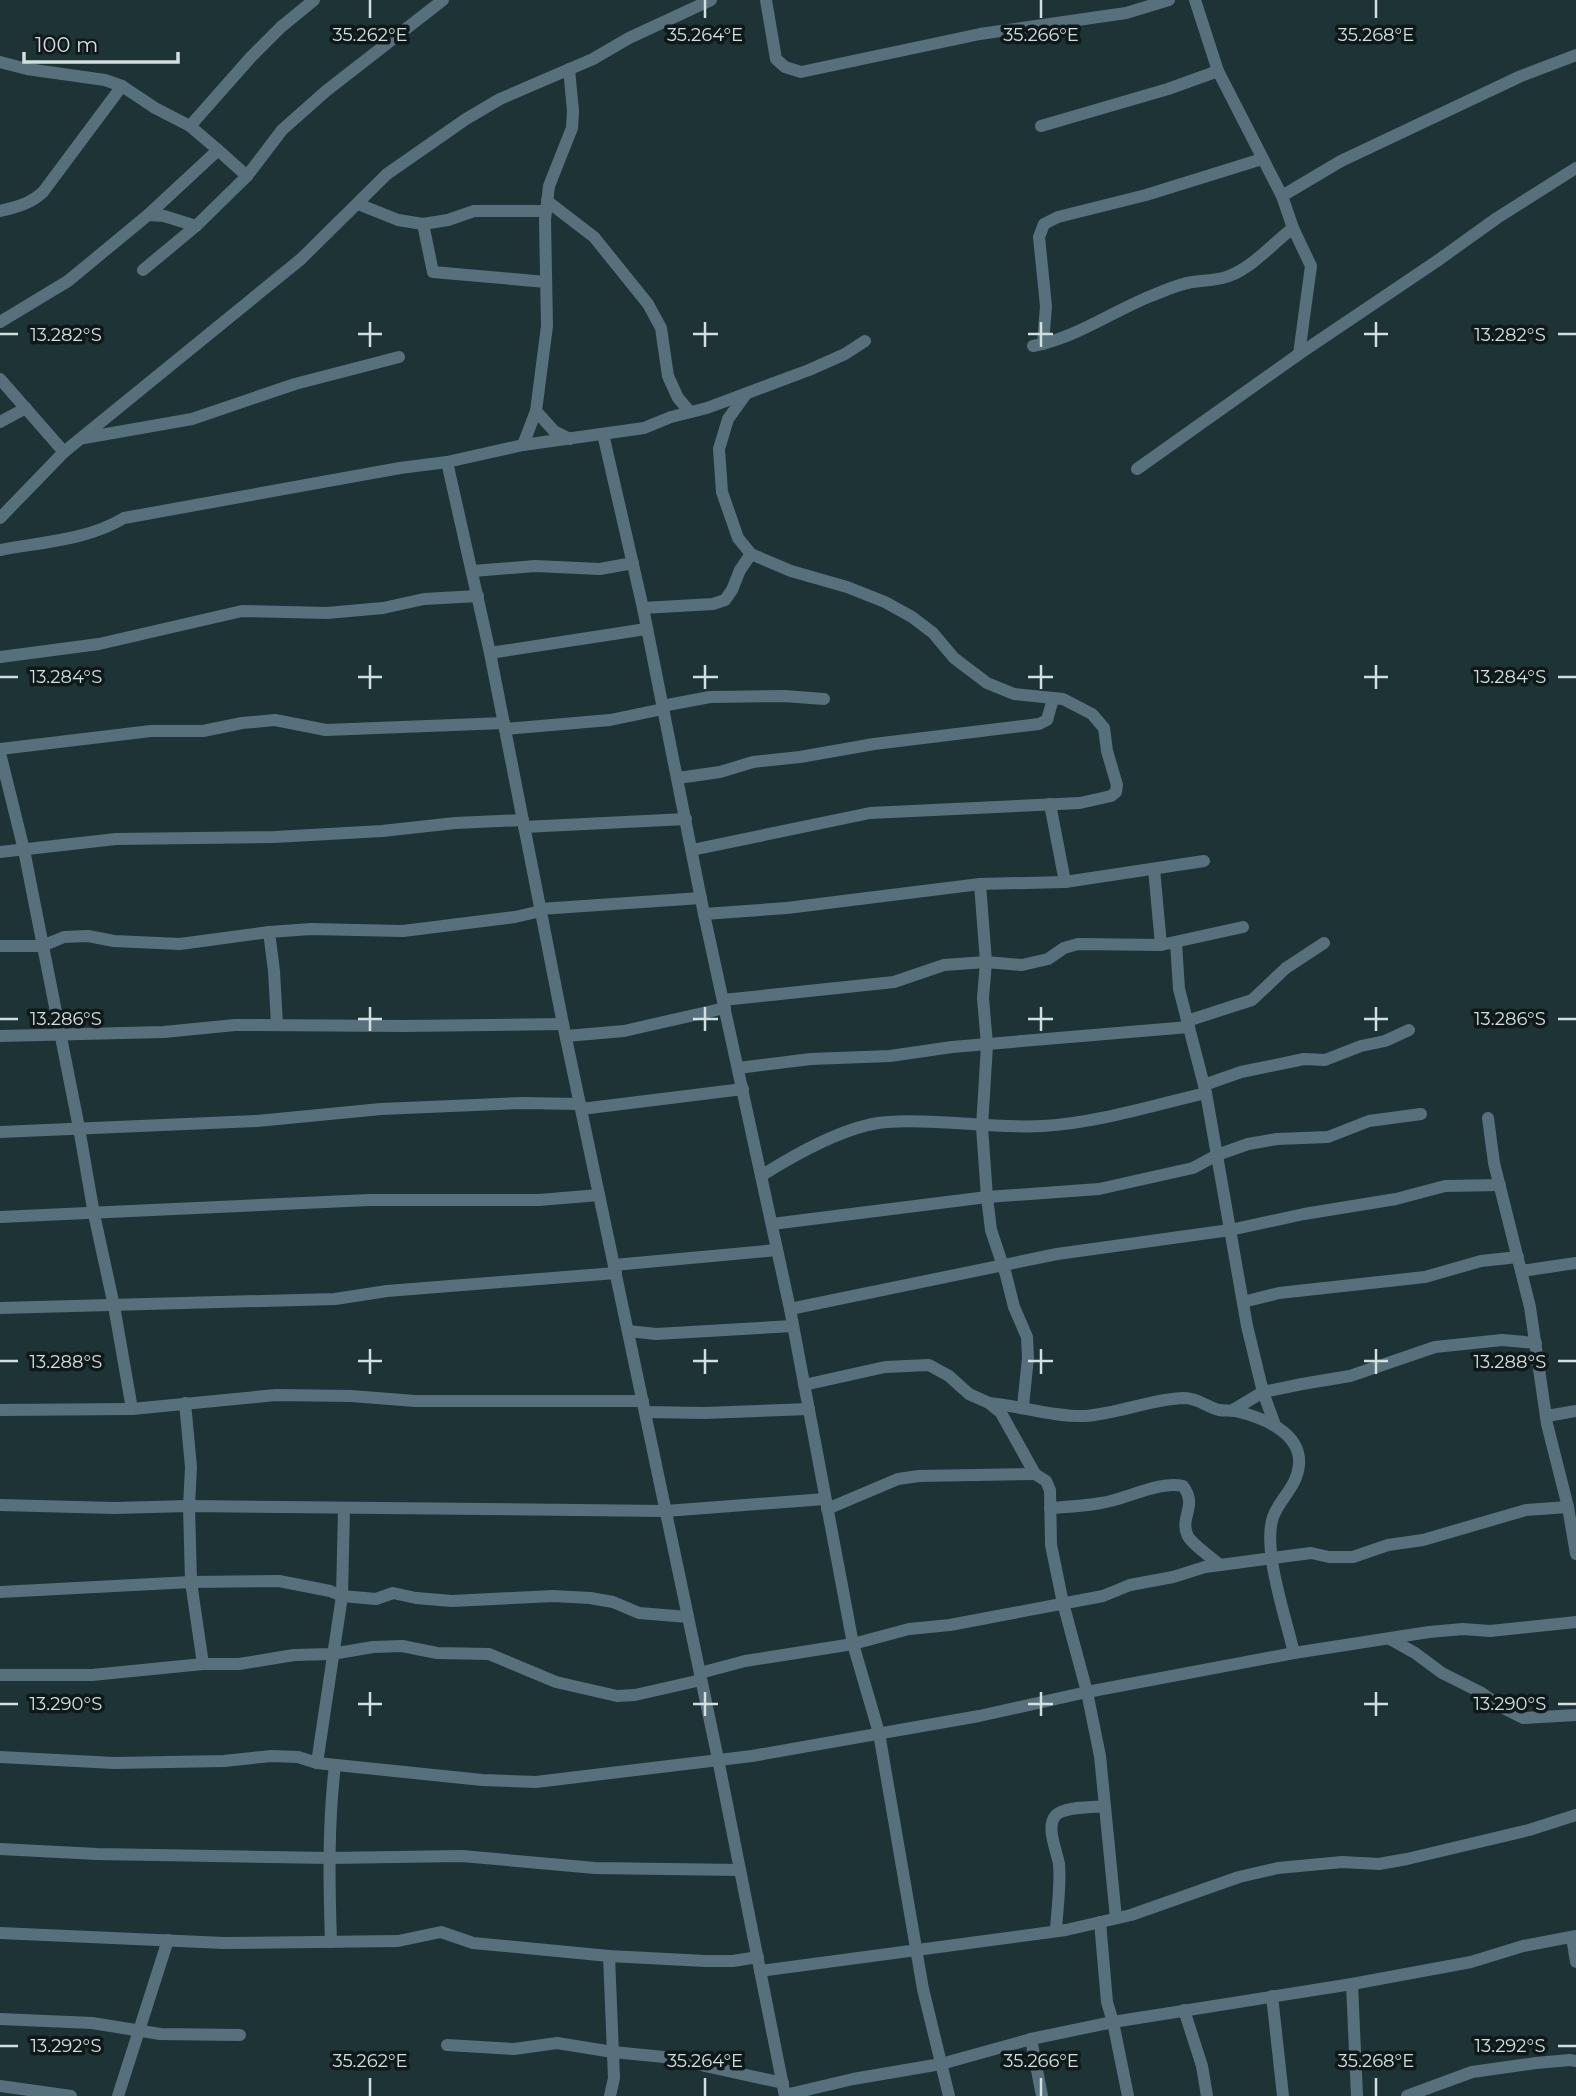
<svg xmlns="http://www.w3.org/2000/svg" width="1576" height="2096" viewBox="0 0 1576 2096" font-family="Montserrat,sans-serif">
<rect width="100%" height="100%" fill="#1e3335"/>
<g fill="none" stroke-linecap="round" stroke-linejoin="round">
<g stroke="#58707c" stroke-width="12">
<path d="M766 0 776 59 785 67 801 72 980 34 1126 13 1169 0"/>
<path d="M1195 0 1218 71 1282 196 1293 228 1311 266 1299 354"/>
<path d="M0 62 27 69 105 80 122 86 155 108 190 126 218 150"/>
<path d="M190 126 251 57 281 27 314 0"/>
<path d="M1041 126 1168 89 1218 71"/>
<path d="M1282 196 1341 161 1521 76 1576 55"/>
<path d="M547 201 594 237 648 304 661 328 668 376 678 398 690 412"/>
<path d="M358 204 398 220 423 224 448 220 474 211H546"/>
<path d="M0 211C17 207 30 204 43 192L122 86"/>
<path d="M148 215 164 216 196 226"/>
<path d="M423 224 433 272 546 282"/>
<path d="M143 270 196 226 247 176 282 130 326 91 443 0"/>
<path d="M0 322 68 281 148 215 218 150 247 176"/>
<path d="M1043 344 1046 306 1039 237 1044 224 1058 217 1146 195 1262 159"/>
<path d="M1033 346C1076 338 1111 312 1151 296 1164 291 1178 284 1192 282 1204 280 1216 281 1229 276 1253 267 1272 244 1293 228"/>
<path d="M0 379 64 452"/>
<path d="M536 411 554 431 570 439"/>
<path d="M0 422 26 408"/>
<path d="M603 434 643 608 704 914 790 1309 853 1644 879 1733 923 1989 949 2096"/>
<path d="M84 438 192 419 295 384 399 357"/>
<path d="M523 445 536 411 547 326 545 220 549 186 572 128 573 111 569 69"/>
<path d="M447 462 490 653 563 1024 718 1759 785 2096"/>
<path d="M1137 469 1299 354 1437 261 1497 218 1576 168"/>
<path d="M0 518 64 452 301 259 387 174 466 119 500 99 593 59 629 38 711 0"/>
<path d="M0 550C41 542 88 540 124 518L400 468 447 462 523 445 644 428 671 417 707 408 809 370 845 354 865 341"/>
<path d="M473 571 535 566 600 569 633 563"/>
<path d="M643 608 713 604 725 600 732 590 740 570 751 554"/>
<path d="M490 653 646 629"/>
<path d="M0 657 99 644 242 611 327 613 383 608 424 599 478 596"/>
<path d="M662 706 710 697 784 696 824 699"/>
<path d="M505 729 610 720 663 709"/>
<path d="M0 749 151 731H203L242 723 275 720 326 730 504 723"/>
<path d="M0 753 24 850 79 1128 94 1214 114 1306 132 1409 276 1395 351 1396 415 1401H643"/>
<path d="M678 778 720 772 753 762 800 757 874 744 1039 724 1047 720 1053 699"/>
<path d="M1050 804 1065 882"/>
<path d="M524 827 686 819"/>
<path d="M692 850 870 813 1080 803 1111 796 1116 792 1117 785 1107 751 1104 728 1092 714 1063 699 1014 694 987 683 954 658 933 633 912 617 885 602 847 587 791 571 751 554 738 538 722 492 719 449 728 419 746 394"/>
<path d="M0 852 116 839 275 837 382 831 455 823 523 820"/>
<path d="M1154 869 1161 945"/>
<path d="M980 884 986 962 983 998 987 1045 982 1127 987 1197 991 1230 1006 1275 1014 1307 1027 1337 1028 1358 1023 1406"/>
<path d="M540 909 701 898"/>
<path d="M704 914 787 908 980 884 1065 882 1204 861"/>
<path d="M269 932 274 971 277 1024"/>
<path d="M1176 943 1179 989 1206 1093 1247 1326 1263 1392 1275 1425"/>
<path d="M0 946H42L64 937 88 936 114 941 180 944 269 932 311 929 403 931 515 917 541 911"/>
<path d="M723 1000 894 982 944 965 986 962 1022 965 1048 959 1064 948 1078 944 1161 945 1243 927"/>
<path d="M1187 1021 1252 1000 1286 968 1324 943"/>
<path d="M0 1036 164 1032 235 1025 404 1026 563 1024"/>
<path d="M566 1036 624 1031 725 1008"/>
<path d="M738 1068 811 1059 890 1056 952 1047 1189 1027"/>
<path d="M1204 1085 1241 1072 1304 1059 1325 1060 1361 1046 1385 1041 1409 1030"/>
<path d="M581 1109 743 1089"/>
<path d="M1488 1118 1494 1163 1530 1307 1547 1424 1568 1507 1576 1554"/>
<path d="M0 1132 257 1121 381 1109 522 1103 580 1104"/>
<path d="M761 1176C794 1155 849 1124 888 1122 940 1118 991 1129 1043 1126 1097 1123 1154 1105 1206 1093"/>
<path d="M0 1217 369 1200H539L599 1195"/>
<path d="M772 1224 987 1197 1099 1189 1193 1168 1217 1155 1248 1144 1277 1139 1328 1137 1369 1121 1421 1114"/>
<path d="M614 1265 777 1250"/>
<path d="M1521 1271 1576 1263"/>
<path d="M1243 1302 1279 1293 1425 1277 1481 1261 1518 1257"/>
<path d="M0 1308 335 1299 387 1291 616 1273"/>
<path d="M790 1309 1057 1254 1230 1230 1304 1214 1396 1199 1445 1186 1500 1185"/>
<path d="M628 1331 656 1334 793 1326"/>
<path d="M804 1385 885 1367 929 1365 949 1376 969 1394 989 1403 1001 1413 1035 1474 1046 1481 1050 1490 1051 1545 1063 1603 1087 1692 1100 1756 1116 1918"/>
<path d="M185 1403 191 1467 189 1506 191 1582 203 1664"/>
<path d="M989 1403C1020 1406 1054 1417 1084 1416 1118 1414 1150 1399 1184 1398 1198 1398 1207 1407 1219 1410 1225 1411 1230 1410 1235 1411 1261 1417 1302 1432 1299 1465 1297 1487 1280 1498 1273 1517 1262 1550 1286 1618 1294 1653"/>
<path d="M0 1410 132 1409"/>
<path d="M1233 1410 1263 1392 1302 1384 1350 1376 1435 1347 1502 1340 1536 1343"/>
<path d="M645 1412 704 1413 809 1409"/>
<path d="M1547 1416 1576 1411"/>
<path d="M0 1505 114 1508 189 1506 666 1511 825 1499"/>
<path d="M1050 1508C1067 1507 1084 1506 1101 1503 1125 1500 1160 1480 1183 1486 1198 1506 1180 1516 1187 1534 1189 1542 1212 1558 1220 1565"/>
<path d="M827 1509 898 1479 919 1476 1035 1474"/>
<path d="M0 1592 191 1582 279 1581 330 1591 342 1596 376 1599 393 1593 416 1598 452 1601 553 1596 590 1598 613 1602 639 1613 688 1617"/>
<path d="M1390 1639 1415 1653 1442 1673 1480 1692 1503 1708 1523 1718 1576 1715"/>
<path d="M700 1673 745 1661 853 1644 909 1629 950 1625 1103 1596 1130 1585 1173 1577 1205 1567 1311 1553 1329 1557H1353L1388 1545 1423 1540 1526 1510 1568 1507"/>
<path d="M0 1675H92L203 1664H239L294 1655 332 1654 373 1647 402 1646 437 1653 489 1654 556 1682 617 1696 635 1695 701 1680"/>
<path d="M0 1757 114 1763 224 1761 271 1756 298 1757 317 1763 482 1780 536 1782 752 1756 979 1716 1087 1692 1294 1653 1429 1632 1463 1629 1490 1631 1576 1622"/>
<path d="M317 1763 342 1596 344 1509"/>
<path d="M0 1849 97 1854 329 1858 462 1856 595 1868 740 1870"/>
<path d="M1100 1922 1107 2002 1113 2022 1128 2096"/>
<path d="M1056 1931C1057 1909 1061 1885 1059 1864 1057 1851 1045 1826 1056 1815 1066 1806 1092 1808 1105 1806"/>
<path d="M0 1933 224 1943 398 1941 441 1932 473 1943 609 1956 705 1961H733L758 1957"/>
<path d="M1572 1937 1576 1962"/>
<path d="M331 1942C329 1882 328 1824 335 1765"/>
<path d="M609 1956 614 2078 610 2096"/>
<path d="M760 1971 1066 1930 1131 1915 1239 1877 1278 1868 1342 1862 1379 1864 1407 1859 1529 1830 1576 1815"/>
<path d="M1352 1984 1357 2096"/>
<path d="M1272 1996 1283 2096"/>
<path d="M1184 2010 1202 2066 1207 2096"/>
<path d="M0 2019 92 2023 160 2034 240 2035"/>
<path d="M1031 2039 1042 2096"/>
<path d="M447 2045 514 2049 557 2043 613 2052 664 2057 783 2083"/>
<path d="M0 2086 71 2096"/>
<path d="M785 2095 853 2079 941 2064 1031 2039 1113 2022 1352 1984 1471 1962 1523 1946 1576 1936"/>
<path d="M118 2096 168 1940"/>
<path d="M1407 2096 1472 2072 1536 2063 1570 2060 1576 2061"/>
</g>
</g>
<path fill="none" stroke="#d2dfe0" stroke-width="2.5" d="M370 0V18M705 0V18M1041 0V18M1376 0V18M370 322V347M705 322V347M1041 322V347M1376 322V347M0 334H18M358 334H382M693 334H718M1028 334H1053M1364 334H1388M1558 334H1576M370 665V689M705 665V689M1041 665V689M1376 665V689M0 677H18M358 677H382M693 677H718M1028 677H1053M1364 677H1388M1558 677H1576M370 1007V1031M705 1007V1031M1041 1007V1031M1376 1007V1031M0 1019H18M358 1019H382M693 1019H718M1028 1019H1053M1364 1019H1388M1558 1019H1576M370 1349V1374M705 1349V1374M1041 1349V1374M1376 1349V1374M0 1361H18M358 1361H382M693 1361H718M1028 1361H1053M1364 1361H1388M1558 1361H1576M370 1692V1716M705 1692V1716M1041 1692V1716M1376 1692V1716M0 1704H18M358 1704H382M693 1704H718M1028 1704H1053M1364 1704H1388M1558 1704H1576M0 2046H18M1558 2046H1576M370 2078V2096M705 2078V2096M1041 2078V2096M1376 2078V2096"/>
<g font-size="18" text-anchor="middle" fill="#d2dfe0" stroke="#10191a" stroke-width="7" stroke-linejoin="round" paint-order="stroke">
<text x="370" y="41">35.262°E</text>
<text x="705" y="41">35.264°E</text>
<text x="1041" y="41">35.266°E</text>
<text x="1376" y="41">35.268°E</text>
<text x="66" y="341">13.282°S</text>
<text x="1510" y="341">13.282°S</text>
<text x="66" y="683">13.284°S</text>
<text x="1510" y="683">13.284°S</text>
<text x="66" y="1025">13.286°S</text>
<text x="1510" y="1025">13.286°S</text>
<text x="66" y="1368">13.288°S</text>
<text x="1510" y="1368">13.288°S</text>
<text x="66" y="1710">13.290°S</text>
<text x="1510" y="1710">13.290°S</text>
<text x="66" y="2052">13.292°S</text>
<text x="1510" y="2052">13.292°S</text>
<text x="370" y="2067">35.262°E</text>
<text x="705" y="2067">35.264°E</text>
<text x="1041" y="2067">35.266°E</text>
<text x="1376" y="2067">35.268°E</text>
</g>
<path d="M24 52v10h154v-10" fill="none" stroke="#d2dfe0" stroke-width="3.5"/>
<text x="35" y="52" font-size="21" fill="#d2dfe0" stroke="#10191a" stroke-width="5" paint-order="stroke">100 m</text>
</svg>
